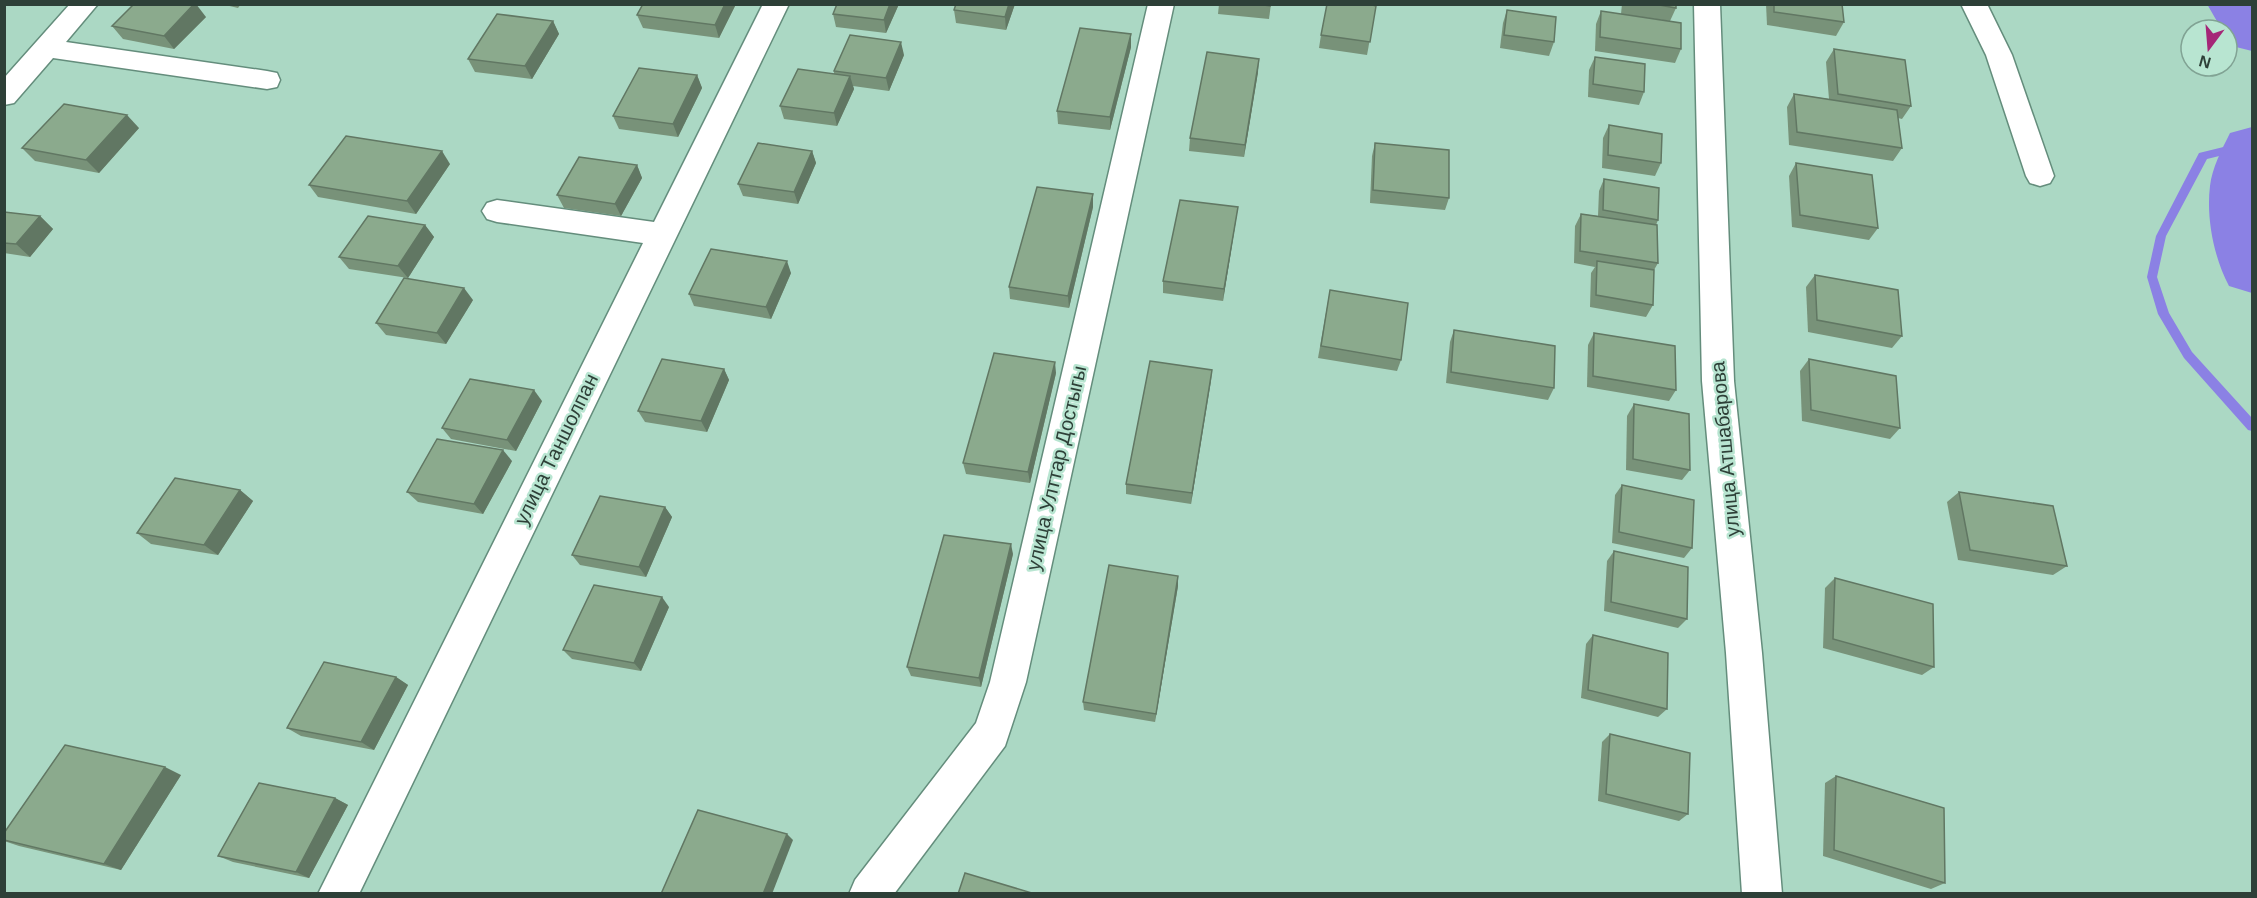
<svg xmlns="http://www.w3.org/2000/svg" width="2257" height="898" viewBox="0 0 2257 898" font-family="Arial,sans-serif">
<rect width="100%" height="100%" fill="#abd8c4"/>
<g fill="none" stroke-linecap="round" stroke-linejoin="round">
<path fill="#8b81e4" fill-rule="evenodd" d="M2252 140V148L2207 159 2166 236 2157 277 2169 313 2192 352 2252 418V431L2248 430 2184 358 2158 314 2147 277 2156 236 2199 153Z"/>
<g fill="#8b81e4" fill-rule="evenodd">
<path d="M2207 4H2252V51L2232 46 2227 38V30H2222Z"/>
<path d="M2252 127V293L2229 286C2214 258 2206 218 2210 186 2212 168 2222 149 2230 133Z"/>
</g>
<g stroke="#648d7c" stroke-width="3">
<g id="street">
<path d="M70 4H98L66 42 267 71 277 73 280 80 277 87 267 89 53 58 14 103 4 105V78Z"/>
<path d="M763 4H789L359 894H318L643 243 497 222 487 219 482 211 487 203 497 200 654 222Z"/>
<path d="M1148 4H1174L1026 682 1005 746 894 894H849L855 880 976 723 990 682Z"/>
<path d="M1694 4H1720L1734 381 1762 653 1782 894H1742L1726 653 1702 381Z"/>
<path d="M1961 4H1987L2012 55 2054 176 2050 183 2040 186 2030 183 2026 176 1986 55Z"/>
</g>
</g>
<use href="#street" fill="#fff" fill-rule="evenodd"/>
</g>
<g fill="#789279">
<path d="M221 4H241L238 8Z"/>
<path d="M643 4H736L719 38 643 28 637 15Z"/>
<path d="M837 4H899L886 33 836 27 833 14Z"/>
<path d="M1015 4 1006 30 956 23 954 10Z"/>
<path d="M1219 4H1271L1269 19 1218 14Z"/>
<path d="M1622 4H1676V8L1670 21 1621 14Z"/>
<path d="M1766 4H1842L1844 22 1836 36 1767 25Z"/>
<path d="M1376 6 1367 55 1319 48 1321 35Z"/>
<path d="M1507 10 1554 42 1549 56 1500 48 1503 23Z"/>
<path d="M1601 11 1681 49 1675 63 1595 51 1596 24Z"/>
<path d="M206 17 174 49 123 39 112 26Z"/>
<path d="M553 21 559 34 532 79 475 72 468 59Z"/>
<path d="M1131 34V47L1110 130 1058 124 1057 111Z"/>
<path d="M1834 49 1911 106 1902 119 1898 118 1902 148 1893 161 1789 145 1787 107 1794 94 1829 99 1826 62Z"/>
<path d="M904 55 889 91 853 86 854 89 837 126 784 119 780 106 834 74V71Z"/>
<path d="M1595 57 1644 92 1639 105 1588 97 1589 70Z"/>
<path d="M1258 72 1244 157 1189 151 1190 138Z"/>
<path d="M697 75 702 88 678 137 619 129 613 116Z"/>
<path d="M1609 125 1661 163 1655 176 1602 168 1603 138Z"/>
<path d="M139 128 99 173 35 161 22 148Z"/>
<path d="M1375 143 1449 198 1445 210 1370 203 1372 156Z"/>
<path d="M812 151 816 163 798 204 743 196 738 184Z"/>
<path d="M1796 163 1878 228 1869 240 1792 227 1789 176Z"/>
<path d="M450 164 416 214 318 197 309 185Z"/>
<path d="M637 165 642 178 621 216 564 208 557 195Z"/>
<path d="M1604 179 1658 220 1656 225 1658 263 1654 270 1653 305 1646 317 1590 307 1591 273 1595 267 1574 263 1575 226 1581 214 1598 216 1599 191Z"/>
<path d="M1093 194V207L1069 308 1010 299 1009 287Z"/>
<path d="M1238 207 1223 301 1163 293V281Z"/>
<path d="M4 212 40 216 53 229 30 257 4 253Z"/>
<path d="M425 225 434 237 408 278 349 269 339 257Z"/>
<path d="M791 273 771 319 694 306 689 294Z"/>
<path d="M1815 275 1902 336 1892 348 1808 332 1806 287Z"/>
<path d="M1330 290 1401 360 1397 371 1318 358Z"/>
<path d="M473 300 446 344 386 335 376 323Z"/>
<path d="M1454 330 1554 388 1548 400 1446 383 1450 342Z"/>
<path d="M1594 333 1676 390 1669 401 1587 387 1588 345Z"/>
<path d="M1809 359 1900 428 1890 439 1802 421 1800 371Z"/>
<path d="M724 369 729 380 707 432 645 422 638 411Z"/>
<path d="M1212 370 1191 504 1126 494V484Z"/>
<path d="M1056 373 1030 483 966 474 963 463Z"/>
<path d="M542 401 516 451 451 439 442 428Z"/>
<path d="M1634 404 1690 470 1682 480 1626 470 1627 416Z"/>
<path d="M512 461 483 514 418 502 407 492Z"/>
<path d="M1622 485 1692 548 1684 558 1612 543 1615 495Z"/>
<path d="M240 490 253 501 218 555 151 544 137 533Z"/>
<path d="M1959 492 2067 566 2053 575 1958 560 1947 502Z"/>
<path d="M665 507 672 517 646 577 580 565 572 555Z"/>
<path d="M1614 551 1687 619 1678 628 1604 611 1607 561Z"/>
<path d="M1013 554 981 687 911 676 907 667Z"/>
<path d="M1178 576V586L1155 722 1084 710 1083 702Z"/>
<path d="M1835 578 1934 667 1922 675 1823 648 1825 588Z"/>
<path d="M669 607 641 671 572 659 563 650Z"/>
<path d="M1593 635 1667 709 1658 717 1581 698 1586 644Z"/>
<path d="M396 677 408 685 374 750 301 736 287 728Z"/>
<path d="M1610 734 1688 814 1679 821 1598 801 1602 742Z"/>
<path d="M181 775 121 870 19 846 4 841Z"/>
<path d="M1836 776 1945 883 1931 889 1823 856 1825 783Z"/>
<path d="M335 798 348 805 309 878 233 862 218 856Z"/>
</g>
<g fill="#617763">
<path d="M194 4H196L206 17 174 49 164 36Z"/>
<path d="M725 4H736L719 38 715 25Z"/>
<path d="M890 4H899L886 33 884 20Z"/>
<path d="M1009 4H1015L1006 30 1005 17Z"/>
<path d="M553 21 559 34 532 79 525 66Z"/>
<path d="M1131 34V47L1110 130V117Z"/>
<path d="M901 42 904 55 889 91 886 78Z"/>
<path d="M1259 59 1258 72 1244 157 1245 145Z"/>
<path d="M697 75 702 88 678 137 673 124Z"/>
<path d="M850 76 854 89 837 126 834 113Z"/>
<path d="M127 115 139 128 99 173 86 160Z"/>
<path d="M442 151 450 164 416 214 407 201Z"/>
<path d="M812 151 816 163 798 204 794 192Z"/>
<path d="M637 165 642 178 621 216 615 204Z"/>
<path d="M1093 194V207L1069 308 1068 296Z"/>
<path d="M1238 207 1236 220 1223 301 1224 289Z"/>
<path d="M40 216 53 229 30 257 16 244Z"/>
<path d="M425 225 434 237 408 278 398 266Z"/>
<path d="M787 261 791 273 771 319 766 307Z"/>
<path d="M464 288 473 300 446 344 437 333Z"/>
<path d="M1055 362 1056 373 1030 483 1028 472Z"/>
<path d="M724 369 729 380 707 432 701 421Z"/>
<path d="M1212 370 1211 381 1191 504 1192 493Z"/>
<path d="M534 390 542 401 516 451 507 440Z"/>
<path d="M503 450 512 461 483 514 474 504Z"/>
<path d="M240 490 253 501 218 555 204 545Z"/>
<path d="M665 507 672 517 646 577 639 567Z"/>
<path d="M1011 544 1013 554 981 687 979 678Z"/>
<path d="M1178 576V586L1155 722 1156 714Z"/>
<path d="M662 597 669 607 641 671 634 663Z"/>
<path d="M396 677 408 685 374 750 361 742Z"/>
<path d="M165 767 181 775 121 870 104 864Z"/>
<path d="M335 798 348 805 309 878 296 872Z"/>
<path d="M787 834 793 840 772 894H763Z"/>
</g>
<g fill="#8baa8d" stroke="#617763" stroke-width="1.5">
<path d="M134 4H194L164 36 112 26Z"/>
<path d="M643 4H725L715 25 637 15Z"/>
<path d="M837 4H890L884 20 833 14Z"/>
<path d="M956 4H1009L1005 17 954 10Z"/>
<path d="M1256 4H1270V6Z"/>
<path d="M1327 4H1369L1376 6 1370 42 1321 35Z"/>
<path d="M1654 4H1676V8Z"/>
<path d="M1774 4H1842L1844 22 1774 12Z"/>
<path d="M1507 10 1556 17 1554 42 1504 35Z"/>
<path d="M1601 11 1681 23V49L1600 37Z"/>
<path d="M497 14 553 21 525 66 468 59Z"/>
<path d="M1080 28 1131 34 1110 117 1057 111Z"/>
<path d="M850 35 901 42 886 78 834 71Z"/>
<path d="M1834 49 1905 60 1911 106 1838 94Z"/>
<path d="M1207 52 1259 59 1245 145 1190 138Z"/>
<path d="M1595 57 1645 64 1644 92 1593 84Z"/>
<path d="M639 68 697 75 673 124 613 116Z"/>
<path d="M798 69 850 76 834 113 780 106Z"/>
<path d="M1794 94 1897 110 1902 148 1797 132Z"/>
<path d="M64 104 127 115 86 160 22 148Z"/>
<path d="M1609 125 1662 134 1661 163 1608 155Z"/>
<path d="M346 136 442 151 407 201 309 185Z"/>
<path d="M758 143 812 151 794 192 738 184Z"/>
<path d="M1375 143 1449 150V198L1373 190Z"/>
<path d="M579 157 637 165 615 204 557 195Z"/>
<path d="M1796 163 1872 175 1878 228 1800 215Z"/>
<path d="M1604 179 1659 188 1658 220 1603 210Z"/>
<path d="M1037 187 1093 194 1068 296 1009 287Z"/>
<path d="M1180 200 1238 207 1224 289 1163 281Z"/>
<path d="M4 212 40 216 16 244 4 243Z"/>
<path d="M1581 214 1657 225 1658 263 1580 251Z"/>
<path d="M368 216 425 225 398 266 339 257Z"/>
<path d="M711 249 787 261 766 307 689 294Z"/>
<path d="M1597 261 1654 270 1653 305 1596 295Z"/>
<path d="M1815 275 1898 290 1902 336 1817 320Z"/>
<path d="M404 278 464 288 437 333 376 323Z"/>
<path d="M1330 290 1408 303 1401 360 1321 346Z"/>
<path d="M1454 330 1555 346 1554 388 1451 372Z"/>
<path d="M1594 333 1675 346 1676 390 1593 376Z"/>
<path d="M994 353 1055 362 1028 472 963 463Z"/>
<path d="M662 359 724 369 701 421 638 411Z"/>
<path d="M1809 359 1896 376 1900 428 1811 410Z"/>
<path d="M1150 361 1212 370 1192 493 1126 484Z"/>
<path d="M470 379 534 390 507 440 442 428Z"/>
<path d="M1634 404 1689 414 1690 470 1633 459Z"/>
<path d="M437 439 503 450 474 504 407 492Z"/>
<path d="M175 478 240 490 204 545 137 533Z"/>
<path d="M1622 485 1694 500 1692 548 1619 532Z"/>
<path d="M1959 492 2053 506 2067 566 1970 550Z"/>
<path d="M600 496 665 507 639 567 572 555Z"/>
<path d="M944 535 1011 544 979 678 907 667Z"/>
<path d="M1614 551 1688 567 1687 619 1611 602Z"/>
<path d="M1109 565 1178 576 1156 714 1083 702Z"/>
<path d="M1835 578 1933 604 1934 667 1833 639Z"/>
<path d="M594 585 662 597 634 663 563 650Z"/>
<path d="M1593 635 1668 653 1667 709 1588 690Z"/>
<path d="M324 662 396 677 361 742 287 728Z"/>
<path d="M1610 734 1690 753 1688 814 1606 794Z"/>
<path d="M65 745 165 767 104 864 4 840V833Z"/>
<path d="M1836 776 1944 808 1945 883 1834 850Z"/>
<path d="M259 783 335 798 296 872 218 856Z"/>
<path d="M698 810 787 834 763 894H661Z"/>
<path d="M965 873 1035 894H958Z"/>
</g>
<g text-anchor="middle" dominant-baseline="central" stroke-width="5" stroke-linejoin="round" paint-order="stroke">
<g font-size="20" fill="#2e4038" stroke="#b8e5d1">
<text transform="translate(556 449) rotate(-64)">улица Таншолпан</text>
<text transform="translate(1725 449) rotate(-95)">улица Атшабарова</text>
<text transform="translate(1056 468) rotate(-77)">улица Улттар Достыгы</text>
</g>
</g>
<rect width="2257" height="898" fill="none" stroke="#2e4038" stroke-width="12"/>
<g transform="translate(2209 48) rotate(196)"><circle r="28" fill="#b8e5d1" stroke="#81a394" stroke-width="1.5"/>
<path d="M0-4.5L10 22L0 15L-10 22Z" fill="#a52677"/>
<text y="-9" font-size="16" font-weight="bold" text-anchor="middle" fill="#2e4038">N</text>
</g>
</svg>
